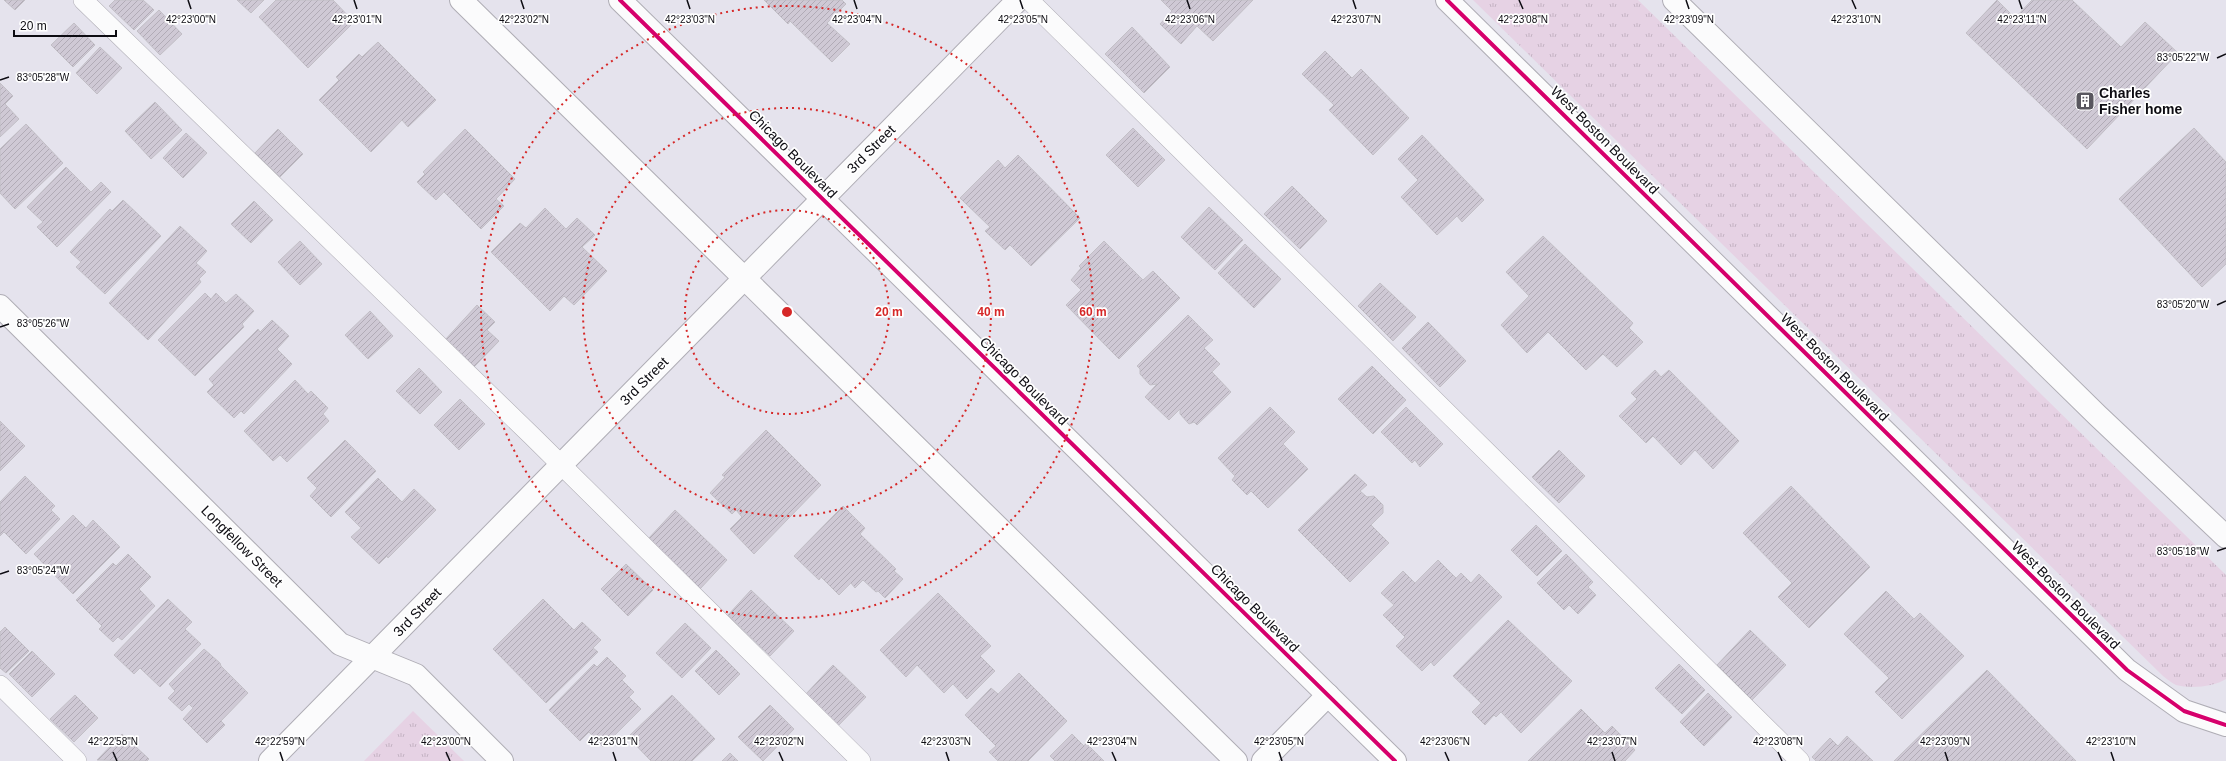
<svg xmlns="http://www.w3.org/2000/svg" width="2226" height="761" viewBox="0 0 2226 761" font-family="Helvetica,sans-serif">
<defs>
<pattern id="grass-tufts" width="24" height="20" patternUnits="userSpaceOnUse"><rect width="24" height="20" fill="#e6d2e4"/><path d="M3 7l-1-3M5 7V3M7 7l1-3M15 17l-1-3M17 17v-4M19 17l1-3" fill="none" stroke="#c4b3c3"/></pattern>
<pattern id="building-hatch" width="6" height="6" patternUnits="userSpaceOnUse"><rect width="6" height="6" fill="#cfc9d5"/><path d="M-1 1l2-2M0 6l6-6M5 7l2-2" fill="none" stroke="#b1abb6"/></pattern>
</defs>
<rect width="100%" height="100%" fill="#e5e3ed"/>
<g fill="url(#grass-tufts)">
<path d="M1473 0H1638L2226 575V679C2214 687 2190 689 2176 685 2172 683 2167 679 2163 676Z"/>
<path d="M413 711 464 761H364Z"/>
</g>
<g fill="url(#building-hatch)" stroke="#c2bfc6">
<path d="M4 0H25L15 10Z"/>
<path d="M115 0H143L154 10 134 30 109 6Z"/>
<path d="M237 0H264L251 13Z"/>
<path d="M276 0H333L354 22 308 68 259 17Z"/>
<path d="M764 0H842L846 4 827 23 850 44 832 62 790 21 788 24Z"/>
<path d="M1161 0H1253L1213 41 1197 26 1181 44 1160 24 1172 11Z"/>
<path d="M1997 0 2015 18 2032 0H2072L2121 47 2145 22 2178 53 2087 149 1966 33Z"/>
<path d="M159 10 182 34 160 55 137 31Z"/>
<path d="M74 23 95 45 73 67 51 45Z"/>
<path d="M1132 27 1170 67 1144 93 1105 54Z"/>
<path d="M378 42 436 100 408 127 402 120 371 152 319 100 339 80 336 77 359 54 362 57Z"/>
<path d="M100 47 122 68 97 94 76 73Z"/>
<path d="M1325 51 1352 78 1361 69 1409 118 1373 155 1329 110 1334 105 1302 74Z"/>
<path d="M0 83 13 96 5 104 19 119 0 137Z"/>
<path d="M155 102 182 130 151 159 125 131Z"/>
<path d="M26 124 63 163 15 209 0 193V149Z"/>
<path d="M1133 128 1165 160 1138 187 1106 155Z"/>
<path d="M2194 128 2226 162V264L2202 287 2119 199Z"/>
<path d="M278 129 303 154 280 177 255 153Z"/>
<path d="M465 129 515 179 496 199 504 206 481 229 444 192 436 200 417 182 425 174 423 172Z"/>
<path d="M186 133 207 153 183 178 163 158Z"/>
<path d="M1422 135 1484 200 1462 222 1457 216 1437 235 1401 197 1418 180 1398 159Z"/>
<path d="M1018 155 1080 218 1031 266 1010 245 1005 250 985 231 990 227 960 198 998 160 1005 168Z"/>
<path d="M66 167 91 192 101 182 111 192 57 247 37 227 43 222 27 207Z"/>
<path d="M1292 186 1327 221 1300 249 1264 214Z"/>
<path d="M123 200 161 236 105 294 76 267 81 262 70 252 110 209 112 211Z"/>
<path d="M254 201 273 220 251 243 231 224Z"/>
<path d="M1209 207 1243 240 1215 270 1181 237Z"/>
<path d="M545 208 566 229 577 218 595 235 582 247 607 271 574 305 564 296 550 311 491 252 520 223 526 228Z"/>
<path d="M180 226 207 251 196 263 206 272 199 279 201 282 148 340 109 303Z"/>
<path d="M1543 236 1633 323 1629 328 1643 342 1617 367 1603 354 1586 370 1548 332 1527 353 1501 325 1529 296 1506 272Z"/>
<path d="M300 241 322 264 300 285 278 262Z"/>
<path d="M1104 241 1143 280 1153 271 1180 298 1119 359 1066 305 1081 290 1071 280 1081 268 1079 266Z"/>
<path d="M1245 244 1281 279 1254 308 1218 273Z"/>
<path d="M1380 283 1416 317 1393 341 1358 306Z"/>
<path d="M205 293 211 299 216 293 226 303 236 294 254 311 242 324 244 327 195 376 158 340Z"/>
<path d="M477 305 495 322 487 330 499 341 473 368 444 341Z"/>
<path d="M370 311 393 336 368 359 345 335Z"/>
<path d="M1188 315 1213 340 1204 348 1220 364 1212 372 1231 392 1197 425 1194 422 1189 424 1180 414V409L1169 420 1145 397 1157 384 1150 385 1140 374V369L1137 366Z"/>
<path d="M272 320 289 336 277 349 292 364 244 414 241 411 234 418 207 392 214 385 209 379 258 329 260 332Z"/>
<path d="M1428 322 1466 361 1440 387 1402 348Z"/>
<path d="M1372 366 1406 400 1373 434 1338 399Z"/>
<path d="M419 368 442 392 420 414 396 391Z"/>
<path d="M1655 370 1661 377 1669 370 1739 441 1713 469 1695 450 1681 465 1653 436 1646 443 1619 416 1637 399 1631 393Z"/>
<path d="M295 380 308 394 311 391 328 408 323 414 329 421 287 462 280 455 273 461 244 431Z"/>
<path d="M460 399 485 424 459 450 434 425Z"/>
<path d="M1270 407 1295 432 1283 444 1308 469 1268 508 1251 491 1247 495 1232 480 1235 476 1218 458Z"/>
<path d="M1406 407 1443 444 1420 467 1415 460 1412 463 1381 432Z"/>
<path d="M0 421 25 446 0 471Z"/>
<path d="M766 430 821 485 754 554 730 529 742 517 736 510 732 514 710 493 725 477 722 475Z"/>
<path d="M345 440 376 471 331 517 310 496 317 488 307 478Z"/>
<path d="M1559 450 1585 476 1559 503 1532 477Z"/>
<path d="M1355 474 1367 485 1360 491 1367 497 1374 496 1383 505V513L1371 525 1389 543 1350 582 1298 530Z"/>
<path d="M25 476 55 506 51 510 60 519 26 554 4 532 0 536V502Z"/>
<path d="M378 478 402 502 414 489 436 510 388 558 387 556 379 564 351 537 361 528 345 512Z"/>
<path d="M1791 486 1870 567 1809 628 1778 597 1792 583 1743 533Z"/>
<path d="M843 506 865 528 860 534 896 569 894 571 903 579 885 598 878 591 876 592 863 580 855 588 851 583 839 595 821 577 819 580 794 556Z"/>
<path d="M675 510 727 560 700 589 648 539Z"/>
<path d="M73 515 86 528 93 520 120 547 73 594 34 554Z"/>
<path d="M1536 525 1562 551 1537 576 1511 550Z"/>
<path d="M128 554 151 577 139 589 155 606 122 640 118 637 113 642 99 629 102 626 76 600 113 563 116 566Z"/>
<path d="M1566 554 1593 582 1588 587 1596 595 1578 614 1569 605 1564 610 1537 583Z"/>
<path d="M1438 560 1456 578 1461 573 1471 583 1479 574 1502 597 1434 666 1431 662 1422 671 1396 646 1405 637 1383 615 1394 605 1381 593 1403 571 1415 583Z"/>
<path d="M626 564 653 590 628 616 601 589Z"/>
<path d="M751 590 794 631 770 656 728 615Z"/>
<path d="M1886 591 1914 619 1920 613 1964 656 1902 719 1875 692 1889 678 1844 634Z"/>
<path d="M938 593 991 646 980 656 995 671 967 699 953 684 944 693 917 665 906 677 880 650Z"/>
<path d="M168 599 192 622 185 629 201 644 160 687 140 668 134 674 114 655Z"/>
<path d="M543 599 574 630 582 622 601 640 593 648 598 652 546 703 493 649Z"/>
<path d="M1508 620 1572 681 1521 733 1501 712 1496 717 1494 715 1485 725 1472 712 1481 703 1453 676Z"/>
<path d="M685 623 711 648 682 678 656 653Z"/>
<path d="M5 627 29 651 6 673 0 668V632Z"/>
<path d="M1750 630 1786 665 1752 700 1717 665Z"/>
<path d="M204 649 220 663 221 666 248 693 221 721 225 725 207 743 183 719 193 708 189 704 182 711 168 698 175 691 169 684Z"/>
<path d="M716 650 740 674 719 695 695 671Z"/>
<path d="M32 651 55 674 32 697 9 674Z"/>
<path d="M607 657 626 676 622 680 634 692 629 697 641 709 603 747 589 732 580 741 549 710 594 664 597 667Z"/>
<path d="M1679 664 1705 690 1682 714 1655 688Z"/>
<path d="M833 665 866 697 838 726 805 695Z"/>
<path d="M1987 670 2076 761H1894Z"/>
<path d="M1019 673 1067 721 1028 761H998L989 752 996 746 965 715 991 688 998 694Z"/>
<path d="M1708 693 1732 717 1704 746 1680 722Z"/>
<path d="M75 695 98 718 74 742 50 719Z"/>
<path d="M672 695 715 739 692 761H651L628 737Z"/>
<path d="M770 705 794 729 763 761 738 737Z"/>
<path d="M1581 709 1605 733 1612 726 1635 750 1625 761H1528Z"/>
<path d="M122 734 149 759 147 761 97 760Z"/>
<path d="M1072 734 1084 746 1086 743 1104 761H1055L1050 756Z"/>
<path d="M1847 736 1873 761H1816L1812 757 1830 738 1838 746Z"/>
<path d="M730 753 738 761H722Z"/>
</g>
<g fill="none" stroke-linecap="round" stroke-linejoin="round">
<g stroke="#afadb5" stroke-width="20">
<g id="lane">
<path d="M83 0 532 436 861 761"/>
<path d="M1029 0 1800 761"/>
<path d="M0 685 77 761"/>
</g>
</g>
<g stroke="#afadb5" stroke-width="24">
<g id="street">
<path d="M1447 0 2127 670 2184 711 2226 725"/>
<path d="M1674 0 2097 415 2226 537"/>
<path d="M0 306 340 644 416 675 502 761"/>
</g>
</g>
<g stroke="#afadb5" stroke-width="24">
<g id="secondary">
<path d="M461 0 1236 761"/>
<path d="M620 0 1395 761"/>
<path d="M270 761 1018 0"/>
<path d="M1263 761 1328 695"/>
</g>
</g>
<use href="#lane" stroke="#fbfbfc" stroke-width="19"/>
<use href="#street" stroke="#fbfbfc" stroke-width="22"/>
<use href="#secondary" stroke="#fbfbfc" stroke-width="22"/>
<g stroke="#fff" stroke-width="6">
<g id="cycleway">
<path d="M620 0 1395 761"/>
<path d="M1447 0 2127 670 2184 711 2226 725"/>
</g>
</g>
<use href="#cycleway" stroke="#d6006c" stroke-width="4"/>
</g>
<path fill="none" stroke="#0d0c12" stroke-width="1.5" d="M188 0 191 9M354 0 357 9M521 0 524 9M687 0 690 9M854 0 857 9M1020 0 1023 9M1187 0 1190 9M1353 0 1356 9M1519 0 1523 9M1686 0 1689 9M1852 0 1856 9M2019 0 2022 9M2217 58 2226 54M0 80 9 77M2217 305 2226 301M0 327 9 324M2217 551 2226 548M0 574 9 571M113 752 117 761M280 752 283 761M446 752 450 761M613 752 616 761M779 752 783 761M946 752 949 761M1112 752 1116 761M1279 752 1282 761M1445 752 1449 761M1612 752 1615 761M1778 752 1782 761M1945 752 1948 761M2111 752 2114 761"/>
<g fill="none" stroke="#d62828" stroke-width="2" stroke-dasharray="2 4">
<circle cx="787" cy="312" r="102"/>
<circle cx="787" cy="312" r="204"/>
<circle cx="787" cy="312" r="306"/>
</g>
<defs>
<g id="building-square" transform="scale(1)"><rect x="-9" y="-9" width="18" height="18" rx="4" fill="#59575f" stroke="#fff"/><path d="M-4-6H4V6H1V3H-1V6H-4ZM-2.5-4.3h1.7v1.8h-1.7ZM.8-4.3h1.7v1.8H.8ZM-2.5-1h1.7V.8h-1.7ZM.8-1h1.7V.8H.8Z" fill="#fff"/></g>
</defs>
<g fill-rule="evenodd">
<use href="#building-square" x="2085" y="101"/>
</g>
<g text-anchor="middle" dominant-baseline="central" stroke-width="3.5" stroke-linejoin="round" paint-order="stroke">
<g font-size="14" font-weight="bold" fill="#0d0c12" stroke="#fff" text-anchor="start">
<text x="2099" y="93">Charles<tspan x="2099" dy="16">Fisher home</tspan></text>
</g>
<g font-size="14" fill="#0d0c12" stroke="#fff">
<text transform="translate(1605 140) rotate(45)">West Boston Boulevard</text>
<text transform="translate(871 149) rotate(-45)">3rd Street</text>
<text transform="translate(793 154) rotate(45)">Chicago Boulevard</text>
<text transform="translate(1835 367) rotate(45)">West Boston Boulevard</text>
<text transform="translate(644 381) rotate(-45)">3rd Street</text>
<text transform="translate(1024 381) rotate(45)">Chicago Boulevard</text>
<text transform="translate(242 546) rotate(45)">Longfellow Street</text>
<text transform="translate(2066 595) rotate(45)">West Boston Boulevard</text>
<text transform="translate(1255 608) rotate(45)">Chicago Boulevard</text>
<text transform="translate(417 612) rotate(-46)">3rd Street</text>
</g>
</g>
<g font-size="10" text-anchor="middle" fill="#0d0c12" stroke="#fff" stroke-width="3.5" stroke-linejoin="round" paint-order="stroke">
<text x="191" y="23">42°23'00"N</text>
<text x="357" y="23">42°23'01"N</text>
<text x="524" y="23">42°23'02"N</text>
<text x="690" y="23">42°23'03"N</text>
<text x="857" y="23">42°23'04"N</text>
<text x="1023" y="23">42°23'05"N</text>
<text x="1190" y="23">42°23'06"N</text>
<text x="1356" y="23">42°23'07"N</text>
<text x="1523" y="23">42°23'08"N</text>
<text x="1856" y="23">42°23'10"N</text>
<text x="2022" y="23">42°23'11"N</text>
<text x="1689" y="23">42°23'09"N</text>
<text x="2183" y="61">83°05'22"W</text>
<text x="43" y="81">83°05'28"W</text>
<text x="2183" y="308">83°05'20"W</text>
<text x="43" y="327">83°05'26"W</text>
<text x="2183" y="555">83°05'18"W</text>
<text x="43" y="574">83°05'24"W</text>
<text x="113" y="745">42°22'58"N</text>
<text x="280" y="745">42°22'59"N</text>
<text x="446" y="745">42°23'00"N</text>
<text x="613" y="745">42°23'01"N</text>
<text x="779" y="745">42°23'02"N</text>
<text x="946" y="745">42°23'03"N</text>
<text x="1112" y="745">42°23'04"N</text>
<text x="1279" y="745">42°23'05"N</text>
<text x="1445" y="745">42°23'06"N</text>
<text x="1612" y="745">42°23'07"N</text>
<text x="1778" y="745">42°23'08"N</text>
<text x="1945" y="745">42°23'09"N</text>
<text x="2111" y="745">42°23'10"N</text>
</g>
<circle cx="787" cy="312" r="6" fill="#d62828" stroke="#fff" stroke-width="2"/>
<g font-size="12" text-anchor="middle" font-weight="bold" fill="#d62828" stroke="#fff" stroke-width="3.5" stroke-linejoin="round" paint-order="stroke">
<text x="889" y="316">20 m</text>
<text x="991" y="316">40 m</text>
<text x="1093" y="316">60 m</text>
</g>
<path d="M14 30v6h102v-6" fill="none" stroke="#0d0c12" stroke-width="2"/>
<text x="20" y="30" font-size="12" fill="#0d0c12" stroke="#ffffff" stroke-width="3" paint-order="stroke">20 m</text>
</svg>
